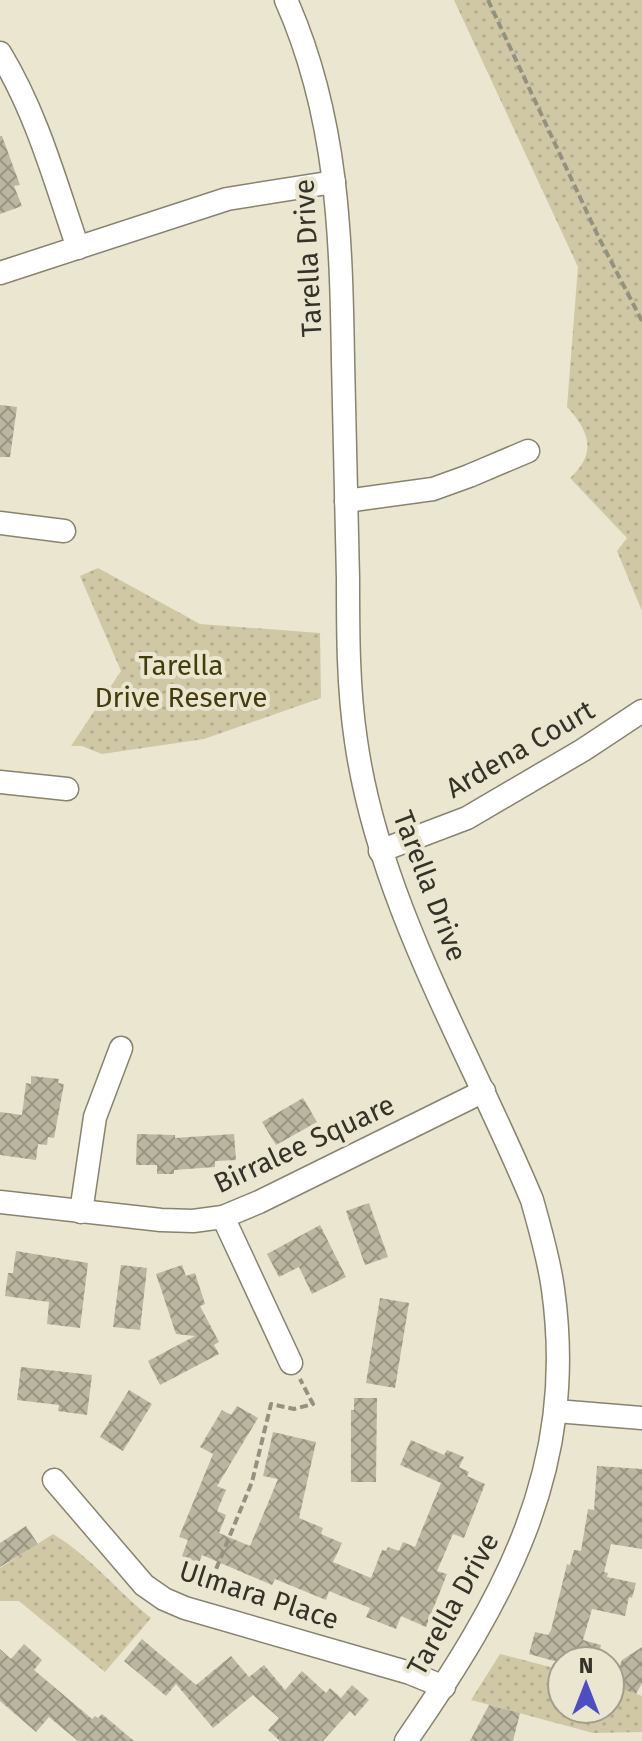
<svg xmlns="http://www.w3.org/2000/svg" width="642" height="1741" viewBox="0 0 642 1741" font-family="'Fira Sans',sans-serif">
<defs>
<pattern id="park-dots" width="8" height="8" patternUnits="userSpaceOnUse" patternTransform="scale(2)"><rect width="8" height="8" fill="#d0c8a5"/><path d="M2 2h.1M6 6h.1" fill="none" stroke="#b3ac8e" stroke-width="1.8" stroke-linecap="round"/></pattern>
<pattern id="building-cross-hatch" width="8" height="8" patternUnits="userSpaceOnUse" patternTransform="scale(2)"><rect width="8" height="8" fill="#bab6a0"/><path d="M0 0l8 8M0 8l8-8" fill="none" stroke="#989582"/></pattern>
</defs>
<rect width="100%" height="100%" fill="#eae6cf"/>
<g fill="url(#park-dots)">
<path d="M454 0H642V611L617 551 627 538 570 478C597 453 590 432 567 407L578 267Z"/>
<path d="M98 568 200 624 320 633 321 698 204 739 102 754 82 746H71L121 671 80 576Z"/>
<path d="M53 1534C91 1557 117 1591 151 1618L105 1672 19 1601H0V1568Z"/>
<path d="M500 1654 562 1670V1709H610V1684L642 1696V1732L593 1733 471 1700Z"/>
</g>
<g fill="url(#building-cross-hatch)">
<path d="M0 136H2L20 185 14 186 22 206 0 214Z"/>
<path d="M0 405 17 407 10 457H0Z"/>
<path d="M31 1076 59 1079 58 1083 64 1084 54 1138 48 1137 47 1145 38 1144 36 1160 0 1155V1112L22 1115 26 1083 31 1084Z"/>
<path d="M303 1098 317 1122 276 1145 262 1122Z"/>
<path d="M137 1134 175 1135V1138L234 1134 236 1160 215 1161V1167L174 1170V1174H157V1165H136Z"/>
<path d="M369 1203 388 1257 365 1265 346 1211Z"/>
<path d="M320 1225 346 1277 312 1294 299 1267 279 1277 267 1254Z"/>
<path d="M16 1251 88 1263 80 1328 47 1324 49 1302 5 1296 8 1273H13Z"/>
<path d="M121 1265 147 1268 140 1330 113 1327Z"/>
<path d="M182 1265 186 1276 195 1273 205 1304 200 1306 219 1342 214 1345 219 1354 160 1385 148 1361 195 1336 176 1334 156 1274Z"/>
<path d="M380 1298 409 1303 395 1388 366 1383Z"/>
<path d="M21 1367 92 1375 87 1415 58 1411 59 1405 17 1400Z"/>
<path d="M129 1390 152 1404 123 1451 100 1437Z"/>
<path d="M354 1398H377L376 1482H351V1410H354Z"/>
<path d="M237 1406 258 1418 217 1486 226 1490 217 1511 226 1515 219 1533 250 1546 278 1479 263 1476 273 1432 316 1442 299 1518 323 1528 321 1534 342 1543 333 1562 371 1578 382 1550 386 1551 388 1547 399 1551 403 1542 415 1547 441 1483 400 1465 411 1440 444 1455 447 1450 464 1457 459 1467 469 1472 467 1476 485 1484 464 1538 453 1534 437 1571 447 1574 426 1627 401 1616 396 1629 366 1617 370 1608 329 1591 326 1600 275 1579 272 1585 202 1555 199 1563 182 1556 188 1540 179 1537 213 1454 200 1447 222 1410 231 1415Z"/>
<path d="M597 1466 642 1469V1549L611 1544 604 1572 608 1573 607 1577 636 1583 632 1598 629 1597 625 1616 592 1609 583 1640 601 1645 597 1661H554L529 1654 535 1632 548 1635 551 1630 567 1564 570 1565 574 1550 581 1551 588 1509 594 1510Z"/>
<path d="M26 1526 38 1544 0 1567V1543Z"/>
<path d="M142 1639 196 1685 231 1656 249 1677 264 1665 285 1690 302 1671 326 1693 330 1688 341 1698 352 1685 369 1700 355 1716 350 1711 323 1741H280L268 1730 279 1718 253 1695 213 1728 176 1684 166 1696 124 1661Z"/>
<path d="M24 1644 42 1660 34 1670 92 1719 95 1716 98 1718 102 1714 134 1741H78L49 1717 36 1732 0 1701V1649L11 1659Z"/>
<path d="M642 1647V1683L636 1694 612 1685 622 1660Z"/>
<path d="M489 1705 520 1713 513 1741H470Z"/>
</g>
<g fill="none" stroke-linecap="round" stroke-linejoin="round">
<g stroke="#87836f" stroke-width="25">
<g id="street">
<path d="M286 0C338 117 341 236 343 361 345 434 346 507 348 579 348 633 348 688 356 741 379 903 470 1051 532 1200 540 1229 549 1259 553 1289 578 1469 505 1598 406 1741"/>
<path d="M0 53C37 114 55 181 78 248"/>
<path d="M0 273 227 199 334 182"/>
<path d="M346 501 433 489 469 476 528 451"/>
<path d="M0 523 64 531"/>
<path d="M0 782 67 789"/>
<path d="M380 851 467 818 583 750 642 711"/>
<path d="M0 1202 161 1220 193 1221 223 1217 259 1202 484 1091"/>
<path d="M81 1212 95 1117 121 1048"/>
<path d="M223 1217 291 1363"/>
<path d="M556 1411 642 1418"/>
<path d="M54 1480 144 1585 164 1599 185 1608 410 1673 444 1687"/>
</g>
</g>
<g stroke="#949181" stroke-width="4" stroke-dasharray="8 4" stroke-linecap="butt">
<path d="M488 0 598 236 642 321"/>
<path d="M207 1591 252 1482 271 1404 294 1409 313 1404 300 1379"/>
</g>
<use href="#street" stroke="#fff" stroke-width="22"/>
</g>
<g text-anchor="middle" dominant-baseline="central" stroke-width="8" stroke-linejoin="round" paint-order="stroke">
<g font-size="28" fill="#343229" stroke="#eae6cf">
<text transform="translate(308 258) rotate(-93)">Tarella Drive</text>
<text transform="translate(520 749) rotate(-30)">Ardena Court</text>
<text transform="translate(430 886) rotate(69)">Tarella Drive</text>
<text transform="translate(304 1144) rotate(-25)">Birralee Square</text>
<text transform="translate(259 1595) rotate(18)">Ulmara Place</text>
<text transform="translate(453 1604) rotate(-61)">Tarella Drive</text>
</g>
<g font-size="28" fill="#453c0c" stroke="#eae6cf">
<text x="181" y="665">Tarella<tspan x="181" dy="32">Drive Reserve</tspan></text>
</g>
</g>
<g transform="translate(586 1685)"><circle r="38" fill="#eae6cf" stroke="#a19e8d" stroke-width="2"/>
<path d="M0-6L14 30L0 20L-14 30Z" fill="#4d4ec4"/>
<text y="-12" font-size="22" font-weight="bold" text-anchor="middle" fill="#343229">N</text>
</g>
</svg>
